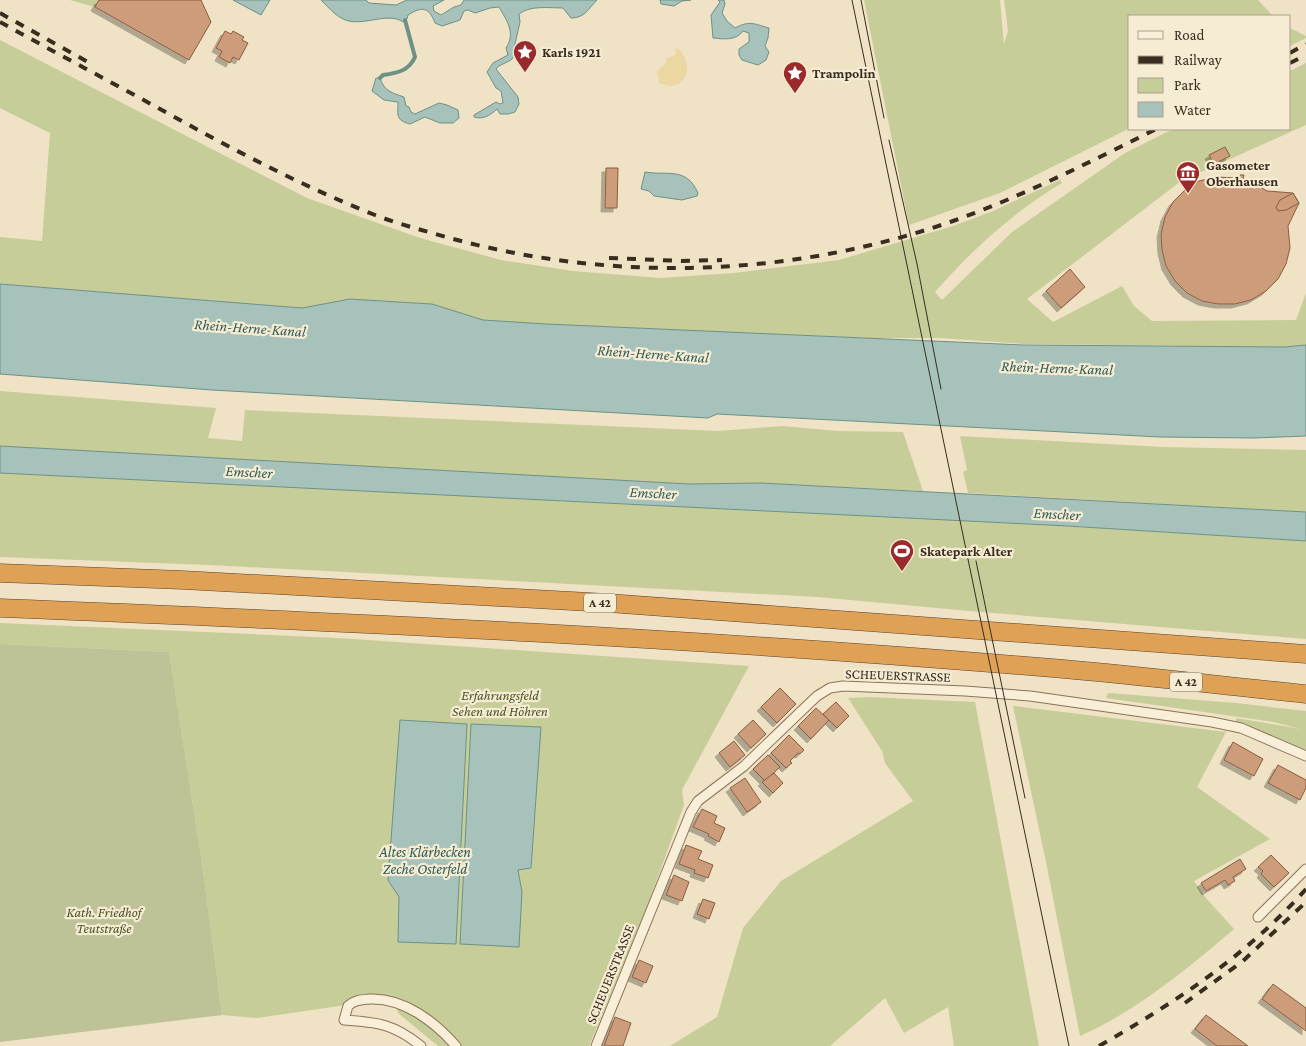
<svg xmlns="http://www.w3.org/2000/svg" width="1306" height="1046" viewBox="0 0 1306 1046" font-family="'Crimson Pro',serif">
<defs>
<filter id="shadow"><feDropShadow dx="-4" dy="4" stdDeviation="0" flood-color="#0004"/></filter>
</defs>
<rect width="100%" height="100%" fill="#efe2c5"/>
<g fill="#c7cd98">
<path d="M70 0H99L95 7Z"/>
<path d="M864 0H1000L1004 44 1008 31 1004 0H1258L1273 16H1130V128L1000 193 909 225Z"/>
<path d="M1290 28 1306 36V38L1290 46Z"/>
<path d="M0 40 307 198 420 238 501 260 573 271 660 278 734 273 839 260 953 226 993 211 1060 180 1062 183C1013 212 972 250 935 292L942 300 1012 232 1125 153 1173 129H1290V71L1306 63V125L1181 181 1027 299 1053 322 1122 286 1134 306 1152 321 1296 320 1306 293V345L1285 347 1024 344 940 338H869L546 324 483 320 432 304 350 299 302 308 0 284V237L42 241 50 133 0 108Z"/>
<path d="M0 391 216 408 208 438 242 441 245 410 718 431 783 426 838 431 903 432 923 491 761 483 689 484 0 446Z"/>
<path d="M960 436 1163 447 1306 450V512L968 493 963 472 967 470Z"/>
<path d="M0 473 1068 526 1306 541V639L969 611 818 597 209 565 0 557Z"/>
<path d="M0 623 338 638 749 666 682 790 684 805 647 907 589 1046H438L398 1013 394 998 257 1018 222 1015 202 863 169 652 0 644Z"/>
<path d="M1108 693 1236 703 1306 711V750L1236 722V718L1301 729 1273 722 1106 698Z"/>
<path d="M869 697 975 702 1039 1046H954L948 1007 904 1033 885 998 830 1046H670L717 1017 743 928 781 881 913 801 885 763 882 751 848 698Z"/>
<path d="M1013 706 1226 732 1197 787 1270 839 1194 881 1206 898 1234 929C1189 968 1135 1012 1080 1036L1046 862Z"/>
</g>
<path fill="#ebd7a2" d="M677 48C691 58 692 84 671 86 668 86 663 84 659 83L657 71 665 64 667 58 675 55 676 51 674 50Z"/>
<path fill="#bdc297" d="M0 644 169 652 202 863 222 1015 0 1042Z"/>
<g fill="#a6c2ba" stroke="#6d9187">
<path d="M233 0H270L261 15Z"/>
<path d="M321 0H366L369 3 396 5 407 0H444L433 6 434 11 441 15 454 7 461 5 464 0H597C588 9 585 18 571 18L563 8C550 8 530 5 519 14L520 22 515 44V55L511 60 499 66 496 69 518 97 519 104 515 112 508 114H500L497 109C490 115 484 120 474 117V115L496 102 500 104 503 103 501 91 496 88 487 72 493 63 508 55 506 48C516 33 507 21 499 7L490 8 475 13 468 10 464 11 460 20 442 26 435 23C429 7 422 6 408 15L407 19 403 22C390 12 365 25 349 21 338 19 329 8 321 0Z"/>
<path d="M660 0H691L682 1 674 6 661 4Z"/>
<path d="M718 0H724L725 4 722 13 727 21 735 28C750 20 754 24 769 28L768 38 765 46 769 52 766 60 758 65 742 60 739 55V49L749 42V33L743 31C736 41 724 39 713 38L711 15 720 2Z"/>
<path d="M376 78H380C384 91 392 93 404 97L406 106 409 107 411 112 415 114 439 103 447 105 458 110 459 118 453 123H440L425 117 410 124C395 120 398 115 398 102L384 100 372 91Z"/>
<path d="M645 172C667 176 686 166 698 193L697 196 682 200 654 196 649 191 641 189Z"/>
<path d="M0 284 302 308 350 299 398 302 432 304 483 320 546 324 1023 345 1285 347 1306 345V436L1254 438 1160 437 717 414 708 418 212 390 0 374Z"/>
<path d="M0 446 689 484 761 483 1306 512V541L1068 526 0 473Z"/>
<path d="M400 720 467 724 456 944 398 942 399 897 388 880Z"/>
<path d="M471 724 541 727 531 868 518 870 522 892 519 947 460 944Z"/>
</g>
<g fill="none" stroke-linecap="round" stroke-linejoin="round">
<path stroke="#6d9187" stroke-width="4" d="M380 78 383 75C397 73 409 71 415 57L405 20"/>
</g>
<g fill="#cd9c7a" stroke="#895d40" filter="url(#shadow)">
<path d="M99 0H201L211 22 189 60 95 7Z"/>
<path d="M225 31 231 34 233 31 244 37 242 40 248 43 239 60 233 57 230 63 219 57 222 51 216 48Z"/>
<path d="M1225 147 1230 156 1214 164 1209 155Z"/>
<path d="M606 168H618L617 208H605Z"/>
<path d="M1240 175H1244L1243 179 1249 180 1267 191 1293 193 1299 203 1288 226 1290 248 1286 264 1278 279 1266 291 1251 300 1235 304H1218L1202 301 1187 293 1175 281 1166 266 1162 250 1161 234 1165 217 1173 202 1185 190 1199 181 1216 177 1239 178Z"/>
<path d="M1293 193 1299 203 1286 210 1278 211 1276 207 1280 200Z"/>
<path d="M1070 269 1085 287 1061 308 1046 291Z"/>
<path d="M780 688 796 704 777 723 761 707Z"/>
<path d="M836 702 849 716 837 728 823 714Z"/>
<path d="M816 708 829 720 811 739 798 726Z"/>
<path d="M753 720 766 734 751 748 738 734Z"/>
<path d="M789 735 804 750 800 754 798 753 790 761 792 763 786 768 771 753Z"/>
<path d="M734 741 745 755 730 767 719 753Z"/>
<path d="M1233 742 1263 759 1254 776 1224 760Z"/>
<path d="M768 755 780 767 765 781 753 769Z"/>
<path d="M1278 765 1306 780V788L1300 800 1268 783Z"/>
<path d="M774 773 783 783 773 793 762 782Z"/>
<path d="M745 778 761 802 747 812 730 788Z"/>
<path d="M702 809 717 816 714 823 725 828 719 842 708 836 709 834 693 827Z"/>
<path d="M686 845 702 851 698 859 713 865 708 878 694 873 695 870 679 864Z"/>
<path d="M1271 855 1289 873 1274 887 1261 874 1263 871 1258 867Z"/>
<path d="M1240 859 1246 869 1233 877 1235 881 1228 885 1225 880 1206 891 1201 883Z"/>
<path d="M674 875 689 882 682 901 666 895Z"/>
<path d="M703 899 715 903 709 919 697 914Z"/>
<path d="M639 960 653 966 646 983 632 977Z"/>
<path d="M1273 984 1306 1008V1031L1262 999Z"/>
<path d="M1206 1015 1248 1046H1217L1195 1029Z"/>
<path d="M615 1017 631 1023 623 1046H604Z"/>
</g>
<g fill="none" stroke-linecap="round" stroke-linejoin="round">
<g stroke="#8a735a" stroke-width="11">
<g id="street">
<path d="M1258 917 1306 869"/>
<path d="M421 1046C394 1024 377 1022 344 1020L348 1006C354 1000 361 1000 369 999 403 997 435 1022 456 1046"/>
<path d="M596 1046 691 812 698 801 744 766 817 696 830 688 843 686 965 691 1030 696 1212 722 1241 728 1306 756"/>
</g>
</g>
<g stroke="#58422f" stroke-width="19">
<g id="highway">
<path d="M0 573 183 580 608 603 1306 654"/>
<path d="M0 608C355 622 710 639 1064 669 1145 676 1225 686 1306 694"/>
</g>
</g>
<use href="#street" stroke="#f9efd8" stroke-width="9"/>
<use href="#highway" stroke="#dfa155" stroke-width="18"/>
<g stroke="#3a2c1f" stroke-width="1">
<path d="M852 0 1069 1046"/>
<path d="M861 0 884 118"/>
<path d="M889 140 917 264 941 389"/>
<path d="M976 561 1025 798"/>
</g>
<g stroke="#3a2c1f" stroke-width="4" stroke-dasharray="9 9" stroke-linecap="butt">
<path d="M0 13 88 62"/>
<path d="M0 22C56 53 113 83 169 114 236 151 304 187 375 215 398 224 422 230 446 237 612 283 790 278 953 221 1023 196 1090 162 1156 129"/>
<path d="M1290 53 1306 44"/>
<path d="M1290 63 1306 55"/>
<path d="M609 258 682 261 722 260"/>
<path d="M1185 1003 1243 961 1306 902"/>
<path d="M1099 1046C1176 1002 1246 956 1306 889"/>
</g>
</g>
<defs>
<g id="sight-pin" transform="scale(1.25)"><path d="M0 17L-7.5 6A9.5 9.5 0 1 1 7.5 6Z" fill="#9a2a2b" stroke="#f6ecd4"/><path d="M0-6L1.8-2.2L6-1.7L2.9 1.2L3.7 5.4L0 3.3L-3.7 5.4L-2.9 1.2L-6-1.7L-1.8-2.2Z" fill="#fff"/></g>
<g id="museum-pin" transform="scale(1.25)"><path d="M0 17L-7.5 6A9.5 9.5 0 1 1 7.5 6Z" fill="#9a2a2b" stroke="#f6ecd4"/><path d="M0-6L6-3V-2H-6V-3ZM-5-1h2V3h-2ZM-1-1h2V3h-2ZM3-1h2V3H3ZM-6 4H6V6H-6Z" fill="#fff"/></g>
<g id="stadium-pin" transform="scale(1.25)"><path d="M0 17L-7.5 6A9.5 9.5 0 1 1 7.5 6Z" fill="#9a2a2b" stroke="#f6ecd4"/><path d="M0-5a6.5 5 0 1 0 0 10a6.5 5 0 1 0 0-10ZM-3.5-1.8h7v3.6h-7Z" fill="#fff"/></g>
</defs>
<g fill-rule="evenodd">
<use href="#sight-pin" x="525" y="52"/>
<use href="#sight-pin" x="795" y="73"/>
<use href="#museum-pin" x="1188" y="173"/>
<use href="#stadium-pin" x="902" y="551"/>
</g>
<g text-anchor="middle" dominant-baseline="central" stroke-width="4.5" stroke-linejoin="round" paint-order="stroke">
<g fill="#f6ecd4" stroke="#726655" stroke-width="1">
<rect x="584" y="593.5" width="32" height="19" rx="4"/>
<rect x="1170" y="672.5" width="32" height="19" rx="4"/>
</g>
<g font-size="12" font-weight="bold" fill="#3a2c1f">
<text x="600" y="603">A 42</text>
<text x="1186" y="682">A 42</text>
</g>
<g font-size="14" font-weight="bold" fill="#3a2c1f" stroke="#f6ecd4" text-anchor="start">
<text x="542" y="52">Karls 1921</text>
<text x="812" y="73">Trampolin</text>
<text x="1206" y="165">Gasometer<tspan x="1206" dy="16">Oberhausen</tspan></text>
<text x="920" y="551">Skatepark Alter</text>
</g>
<g font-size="14" fill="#3a2c1f" stroke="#f6ecd4">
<text transform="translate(898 675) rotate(2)">SCHEUERSTRASSE</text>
<text transform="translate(610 974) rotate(-68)">SCHEUERSTRASSE</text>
</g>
<g font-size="14" font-style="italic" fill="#4a5625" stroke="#f6ecd4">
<text x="500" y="695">Erfahrungsfeld<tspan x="500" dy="16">Sehen und Höhren</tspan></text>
<text x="104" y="912">Kath. Friedhof<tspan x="104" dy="16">Teutstraße</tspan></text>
</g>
<g font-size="15" font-style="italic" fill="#2e5a57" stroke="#f6ecd4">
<text transform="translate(250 328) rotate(4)">Rhein-Herne-Kanal</text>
<text transform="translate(653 354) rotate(4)">Rhein-Herne-Kanal</text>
<text transform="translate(1057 368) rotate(2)">Rhein-Herne-Kanal</text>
<text transform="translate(249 472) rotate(3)">Emscher</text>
<text transform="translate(653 493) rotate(3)">Emscher</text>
<text transform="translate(1057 514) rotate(3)">Emscher</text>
<text x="425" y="852">Altes Klärbecken<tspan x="425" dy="17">Zeche Osterfeld</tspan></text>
</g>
</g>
<rect x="1128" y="15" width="162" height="115" fill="#f6ecd4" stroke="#ab9f8c"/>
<rect x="1138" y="31" width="25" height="8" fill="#f9efd8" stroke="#ab9f8c"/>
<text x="1174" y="40" font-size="15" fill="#3a2c1f">Road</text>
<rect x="1138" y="56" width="25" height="8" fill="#3a2c1f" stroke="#ab9f8c"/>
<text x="1174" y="65" font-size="15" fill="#3a2c1f">Railway</text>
<rect x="1138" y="78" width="25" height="15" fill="#c7cd98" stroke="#ab9f8c"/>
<text x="1174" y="90" font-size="15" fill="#3a2c1f">Park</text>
<rect x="1138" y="102" width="25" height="15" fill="#a6c2ba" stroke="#ab9f8c"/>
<text x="1174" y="115" font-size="15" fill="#3a2c1f">Water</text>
</svg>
